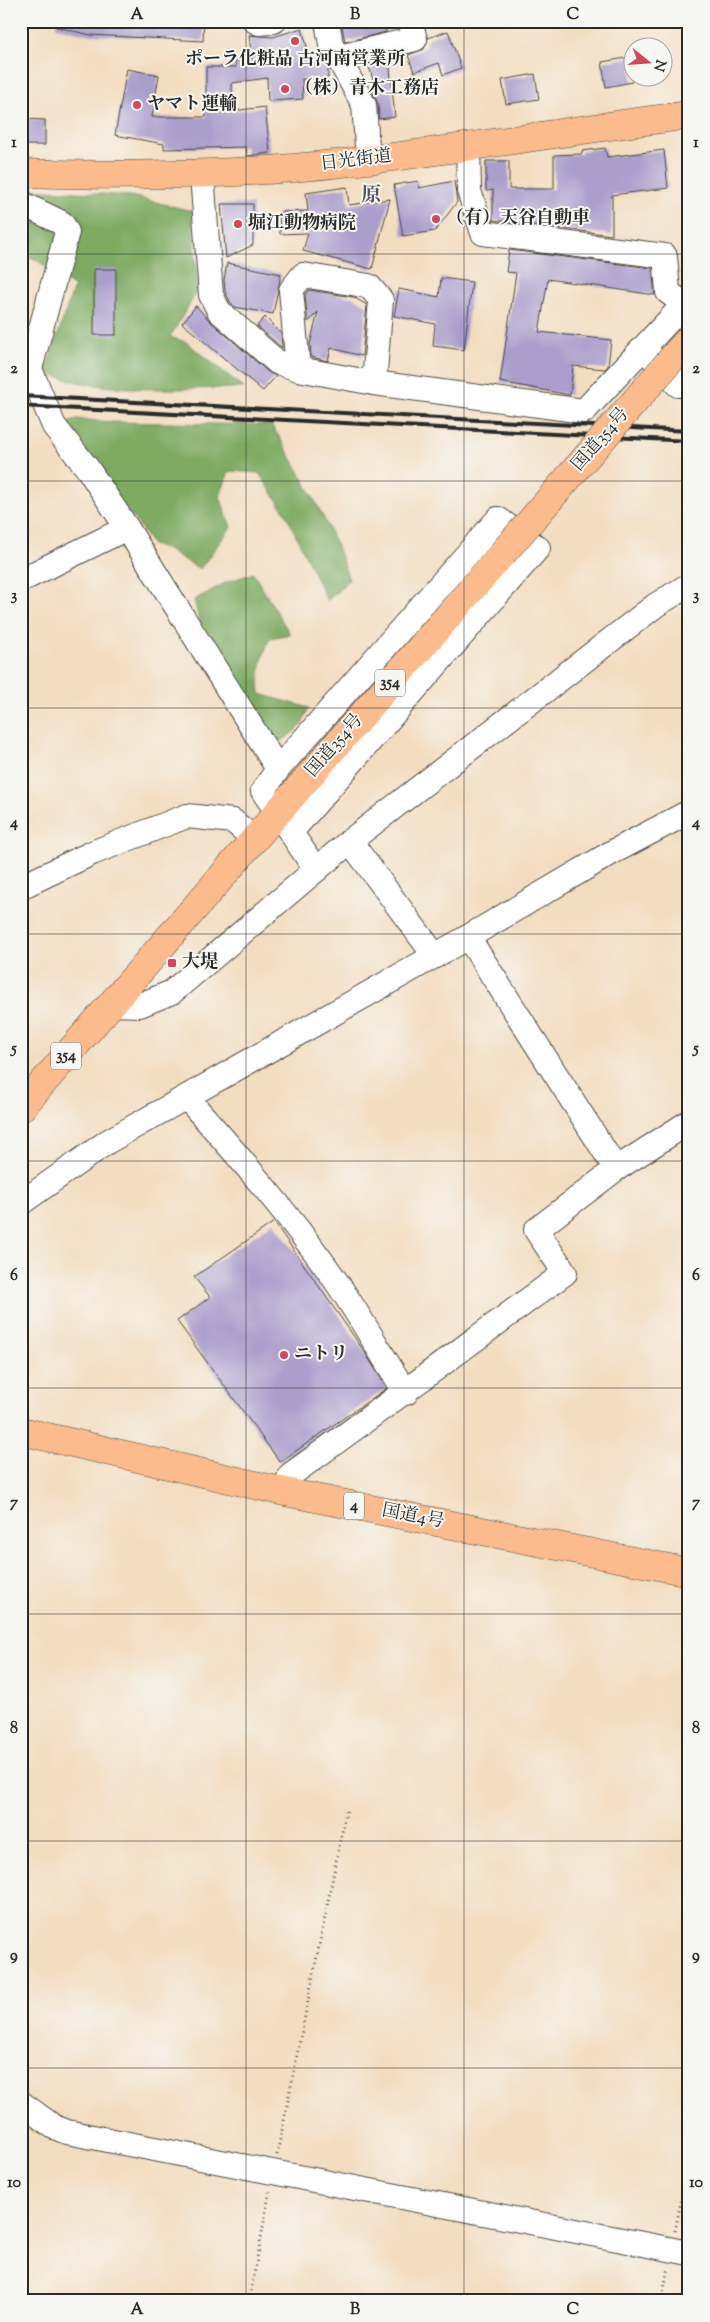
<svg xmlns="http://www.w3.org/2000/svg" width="710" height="2322" viewBox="0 0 710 2322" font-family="'Sorts Mill Goudy','Noto Serif JP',serif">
<rect width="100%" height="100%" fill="#f6f6f2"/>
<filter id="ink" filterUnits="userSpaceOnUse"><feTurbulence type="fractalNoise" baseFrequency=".02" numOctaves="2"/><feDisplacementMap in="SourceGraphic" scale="10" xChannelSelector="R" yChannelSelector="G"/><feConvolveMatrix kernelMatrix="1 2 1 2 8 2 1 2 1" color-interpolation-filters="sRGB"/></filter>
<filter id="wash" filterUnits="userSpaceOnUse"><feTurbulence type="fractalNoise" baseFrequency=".0096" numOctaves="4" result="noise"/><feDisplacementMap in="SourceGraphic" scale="20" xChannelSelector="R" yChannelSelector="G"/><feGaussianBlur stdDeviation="1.12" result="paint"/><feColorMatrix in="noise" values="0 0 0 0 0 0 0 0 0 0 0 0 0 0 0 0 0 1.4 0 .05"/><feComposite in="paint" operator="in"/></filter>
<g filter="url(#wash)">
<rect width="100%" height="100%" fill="#f3ddc0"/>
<g fill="#7eaa62" stroke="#546a46">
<path d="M21 188 131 196 192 211 198 290 170 337 186 342 244 388C187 388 97 395 45 372L74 287 35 259 21 255Z"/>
<path d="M77 419 111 422 271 425 278 435C305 482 333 528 349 580L327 601 286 514 259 473 229 471 220 497 231 527 200 569 164 548 152 545 139 525 61 426Z"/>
<path d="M253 573 290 634 270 638C261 658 258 673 260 694L309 708 301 726 273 748 238 687 229 663 199 620 194 600 225 583Z"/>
</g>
<g id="blocks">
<g fill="#ab9dcc">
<path d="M56 21H204L203 41 91 35 56 27Z"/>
<path d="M341 21H385L386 32 345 42Z"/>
<path d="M302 28 311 62 324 61 328 68V78L302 79 303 99 268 101 267 78 232 83V111L265 107 270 153 247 156 246 147 164 149V144L115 135 127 69 159 75 152 117H206V67H236L235 61 252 59 249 35 273 37Z"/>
<path d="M448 31 461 68 443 75 439 63 414 72 408 55 424 49 428 38Z"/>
<path d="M632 57V82L606 87 602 62Z"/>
<path d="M389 59 395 117 379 119 378 104 373 92 372 86 375 85 368 64Z"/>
<path d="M535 74 539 99 506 104 502 80Z"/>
<path d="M21 119 45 120V145H21Z"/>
<path d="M605 148 607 157 664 150 668 188 612 195V235L493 220V190L486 191V161H509V189H554V155L582 154V151Z"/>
<path d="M418 181 419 188 454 181 457 202 435 231 403 236 394 185Z"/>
<path d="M347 187 349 205 390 199 372 269 303 251 308 233 280 234 279 212 308 211 306 193Z"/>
<path d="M221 204H253V245L226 258Z"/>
<path d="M509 250 652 268 655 295 548 279 539 332 611 340 608 366 605 369 573 366 570 395 500 382 516 273 506 272Z"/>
<path d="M227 263 281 274 273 314 235 307 230 302 225 291 224 280Z"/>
<rect x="94" y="269" width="22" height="66"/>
<path d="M441 278 472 282 464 350 433 346 435 324 394 316 399 289 439 297Z"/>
<path d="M309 290 353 297 367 305 362 356 331 348 328 361 311 357 310 344 318 312 308 322 305 295Z"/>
<path d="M196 306 210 321 268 372 276 376 263 391 182 323Z"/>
<path d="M265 317 281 333 282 348 257 326Z"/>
<path d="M274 1222 364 1351 387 1388 280 1462 177 1321 210 1297 194 1277Z"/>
</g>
</g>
</g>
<g filter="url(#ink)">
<use href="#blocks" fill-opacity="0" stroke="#494641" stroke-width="1"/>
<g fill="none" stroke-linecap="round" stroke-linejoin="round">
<g stroke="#494641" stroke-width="26">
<g id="minor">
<path d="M255 21 259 23 274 21"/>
<path d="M327 21 331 45 364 105 368 160"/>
<path d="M339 57 415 39 410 21"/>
<path d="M468 146 469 191 483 233 665 256 668 292 684 304"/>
<path d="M202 174 211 295 219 311 277 362 298 369 291 290 303 275 369 286 381 300 374 383 298 369"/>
<path d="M21 203 62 223 67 232 30 369 54 426 88 469 127 528 278 769 263 791 316 870"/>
<path d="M651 356 678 385 689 373"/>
<path d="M374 383 584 411 689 299"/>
<path d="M21 580 127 528"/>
<path d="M278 769 498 519 538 548 291 832"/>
<path d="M350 841 435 956"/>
<path d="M21 887 92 853 187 816 233 821 254 839"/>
<path d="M468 937 616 1169"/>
<path d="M111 1004 140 1005 172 992 350 841 656 605 689 585"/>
<path d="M187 1098C238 1155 287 1212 331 1274 358 1312 381 1354 406 1393"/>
<path d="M21 1203 107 1142 468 937 611 853 689 812"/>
<path d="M285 1492 290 1475C383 1409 473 1340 565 1273L536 1230 616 1169 689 1122"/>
<path d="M21 2103 54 2127 67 2132 689 2253"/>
</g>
</g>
<g stroke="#494641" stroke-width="29">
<path id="major" d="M21 173C112 176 202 176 293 168 425 156 557 132 689 115"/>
</g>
<g stroke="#494641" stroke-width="29">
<g id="highway">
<path d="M21 1108 502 554"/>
<path d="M21 1431 285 1492 689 1572"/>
</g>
</g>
<g stroke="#494641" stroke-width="3" stroke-dasharray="1 4" stroke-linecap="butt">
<path d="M277 2155 347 1807"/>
<path d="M675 2231 689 2162"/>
<path d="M249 2301 270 2190"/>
<path d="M662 2301 668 2267"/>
</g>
<use href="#minor" stroke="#fff" stroke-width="24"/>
<use href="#major" stroke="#fbbb8d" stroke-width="28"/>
<use href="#highway" stroke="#fbbb8d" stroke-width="28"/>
<g stroke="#2b2b2b" stroke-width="4">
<path d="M21 396 689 431"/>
<path d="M21 406 689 441"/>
</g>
<g stroke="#494641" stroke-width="29" stroke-linecap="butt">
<path id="highway-bridge" d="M502 554 689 339"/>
</g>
<use href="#highway-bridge" stroke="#fbbb8d" stroke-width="28"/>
</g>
</g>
<path fill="none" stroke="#2b2b2b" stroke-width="1" stroke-opacity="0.55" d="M246 21V2301M464 21V2301M21 254H689M21 481H689M21 708H689M21 934H689M21 1161H689M21 1388H689M21 1614H689M21 1841H689M21 2068H689"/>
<g fill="#d1495b" stroke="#f6f6f2" stroke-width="2">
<circle cx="295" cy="41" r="5"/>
<circle cx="285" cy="89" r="5"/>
<circle cx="137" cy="105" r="5"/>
<circle cx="436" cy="219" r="5"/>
<circle cx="238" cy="224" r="5"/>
<rect x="167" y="958" width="10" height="10" rx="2.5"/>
<circle cx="284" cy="1355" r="5"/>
</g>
<g text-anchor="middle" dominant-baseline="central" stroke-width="4" stroke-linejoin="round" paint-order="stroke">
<g fill="#f6f6f2" stroke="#686867" stroke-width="1">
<rect x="375" y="669.5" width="30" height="27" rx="4"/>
<rect x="51" y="1042.5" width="30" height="27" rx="4"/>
<rect x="344" y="1492.5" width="20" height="27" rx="4"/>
</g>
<g font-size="16" font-weight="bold" fill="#2b2b2b">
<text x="390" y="683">354</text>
<text x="66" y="1056">354</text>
<text x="354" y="1506">4</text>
</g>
<g font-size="18" font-weight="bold" fill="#2b2b2b" stroke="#f6f6f2" text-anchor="start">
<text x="295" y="60" text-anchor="middle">ポーラ化粧品 古河南営業所</text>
<text x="295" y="89">（株）青木工務店</text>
<text x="147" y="105">ヤマト運輸</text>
<text x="446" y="219">（有）天谷自動車</text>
<text x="248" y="224">堀江動物病院</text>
<text x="182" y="963">大堤</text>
<text x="294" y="1355">ニトリ</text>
</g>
<g font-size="18" fill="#2b2b2b" stroke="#f6f6f2">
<text transform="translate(356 161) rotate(-7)">日光街道</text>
<text transform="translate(601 440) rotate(-49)">国道354号</text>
<text transform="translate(335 746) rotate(-49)">国道354号</text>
<text transform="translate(413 1517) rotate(11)">国道4号</text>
</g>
<g font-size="20" font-weight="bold" fill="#585363" stroke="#f6f6f2">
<text x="371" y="196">原</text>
</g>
</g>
<rect width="710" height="2322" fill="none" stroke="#f6f6f2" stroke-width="55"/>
<g transform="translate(648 62) rotate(107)"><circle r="24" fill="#f6f6f2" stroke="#a5a5a2"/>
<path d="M0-4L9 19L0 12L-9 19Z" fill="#d1495b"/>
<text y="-8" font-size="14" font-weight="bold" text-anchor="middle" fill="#2b2b2b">N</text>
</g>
<rect x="28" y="28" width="654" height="2266" fill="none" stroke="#2b2b2b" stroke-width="2"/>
<g font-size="16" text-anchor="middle" font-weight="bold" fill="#2b2b2b">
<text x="137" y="19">A</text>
<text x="355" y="19">B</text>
<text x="573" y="19">C</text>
<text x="14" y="147">1</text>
<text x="696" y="147">1</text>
<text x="14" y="373">2</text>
<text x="696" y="373">2</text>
<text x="14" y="600">3</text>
<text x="696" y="600">3</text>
<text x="14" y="827">4</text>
<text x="696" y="827">4</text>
<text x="14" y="1053">5</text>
<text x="696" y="1053">5</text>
<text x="14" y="1280">6</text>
<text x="696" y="1280">6</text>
<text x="14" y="1507">7</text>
<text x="696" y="1507">7</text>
<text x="14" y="1733">8</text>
<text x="696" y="1733">8</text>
<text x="14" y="1960">9</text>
<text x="696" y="1960">9</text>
<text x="14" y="2187">10</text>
<text x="696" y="2187">10</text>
<text x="137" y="2314">A</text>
<text x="355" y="2314">B</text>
<text x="573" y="2314">C</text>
</g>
</svg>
